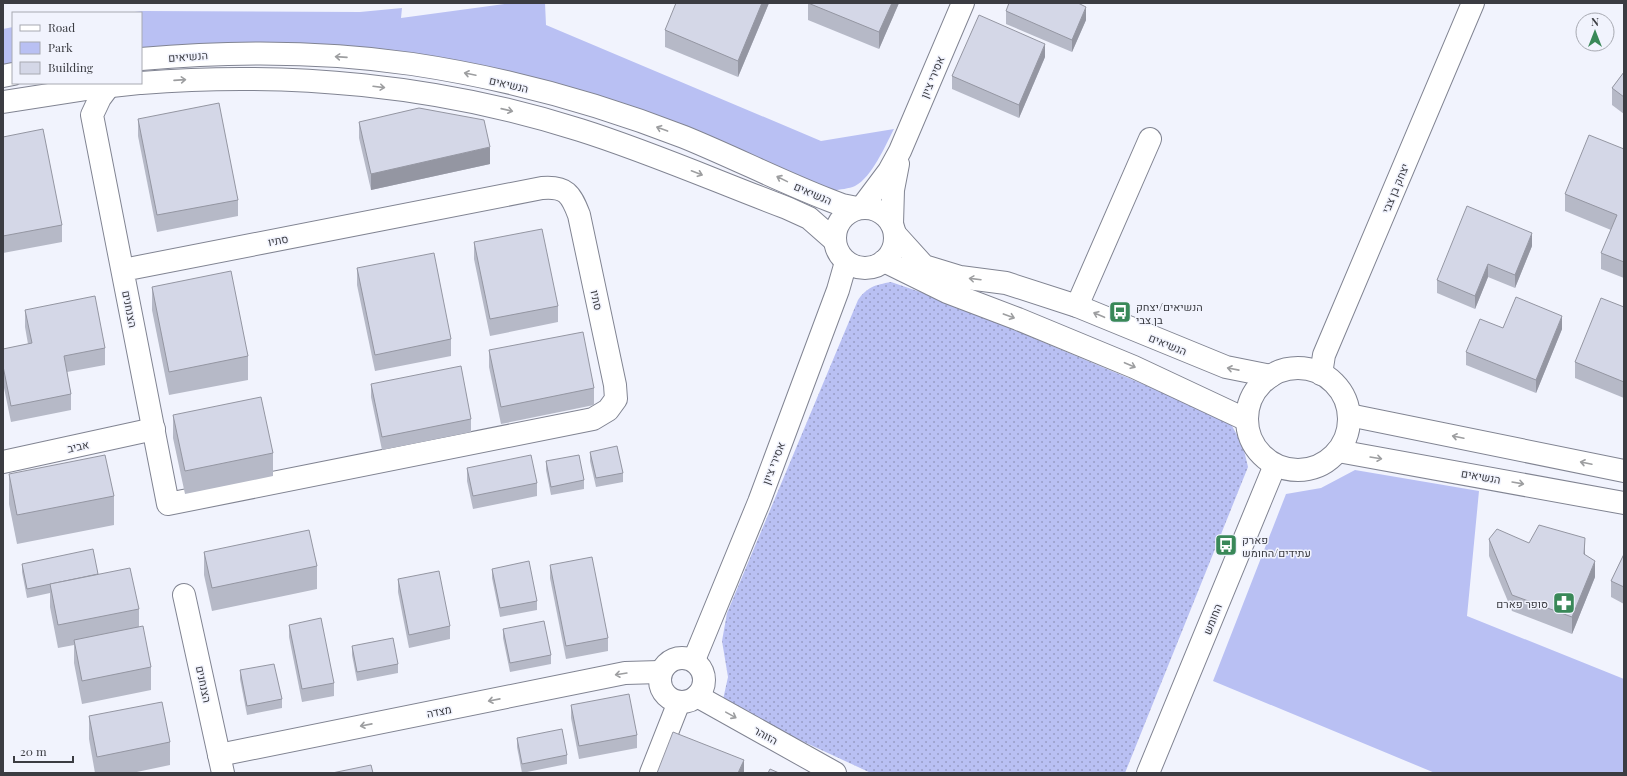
<svg xmlns="http://www.w3.org/2000/svg" width="1627" height="776" viewBox="0 0 1627 776" font-family="'Playfair Display',Heebo,serif">
<defs>
<pattern id="grass-dots" width="8" height="8" patternUnits="userSpaceOnUse"><rect width="8" height="8" fill="#b9c0f3"/><path d="M2 2h.1M6 6h.1" fill="none" stroke="#989dc6" stroke-width="1.8" stroke-linecap="round"/></pattern>
</defs>
<rect width="100%" height="100%" fill="#f1f3fd"/>
<path fill="url(#grass-dots)" d="M891 282 938 298 1214 414 1231 424 1243 446 1248 467 1125 773H871L722 704 728 677 722 641 727 613 858 300C867 287 875 285 891 282Z"/>
<g fill="#b9c0f3">
<path d="M512 3H545L546 25 821 141 894 129C885 146 872 177 855 186 849 189 840 189 833 191L465 68 141 52V13H126L143 11 360 12 402 8 401 18Z"/>
<path d="M13 27V66L3 68V29Z"/>
<path d="M1355 470 1479 491 1467 616 1624 679V773H1435L1213 681 1286 494 1321 488Z"/>
</g>
<g fill="none" stroke-linecap="round" stroke-linejoin="round">
<g stroke="#818492" stroke-width="24">
<g id="minor">
<path d="M109 86 100 98 92 115 168 504 593 419 608 410 616 399 615 385 579 215C571 194 566 186 542 188L123 270"/>
<path d="M1077 306 1150 139"/>
<path d="M1321 374 1324 355 1473 3"/>
<path d="M3 462 154 429"/>
<path d="M184 595 223 773"/>
<path d="M697 696 835 773"/>
<path d="M219 755 625 673 660 672"/>
<path d="M1148 773 1275 465"/>
</g>
</g>
<g stroke="#818492" stroke-width="24">
<g id="tertiary">
<path d="M141 59C231 51 323 51 412 64 505 78 597 103 684 137 733 157 780 181 829 200L842 205 857 208"/>
<path d="M3 76 13 74"/>
<path d="M141 83C288 71 439 85 580 130 650 152 718 182 787 208L809 218 834 240"/>
<path d="M3 102 93 88 139 83"/>
<path d="M862 207 889 171 900 151 963 3"/>
<circle cx="865" cy="238" r="30"/>
<path d="M892 224 893 190 898 164"/>
<path d="M895 234 924 266 960 277 1006 283 1077 306 1226 367 1271 376"/>
<path d="M884 261 947 292 1018 319 1134 367 1247 420"/>
<circle cx="1298" cy="419" r="51"/>
<path d="M1349 415 1624 471"/>
<path d="M1338 451 1624 503"/>
<circle cx="682" cy="680" r="22"/>
<path d="M694 660 759 502 838 290 846 262"/>
<path d="M651 773 679 702"/>
</g>
</g>
<use href="#minor" stroke="#fff" stroke-width="22"/>
<use href="#tertiary" stroke="#fff" stroke-width="22"/>
</g>
<g fill="#b6b9c7">
<path d="M769 3 738 77 665 47V30Z"/>
<path d="M808 3H899L879 49 808 20Z"/>
<path d="M1006 11 1086 20 1072 52 1006 24Z"/>
<path d="M1045 57 1019 118 952 89V76Z"/>
<path d="M1624 72V114L1612 105V88Z"/>
<path d="M138 119 238 200V216L157 232 138 136Z"/>
<path d="M359 122 490 164 371 190 359 138Z"/>
<path d="M3 137 62 225V242L3 253Z"/>
<path d="M1624 149V278L1601 269V253L1611 230 1565 211V194Z"/>
<path d="M474 242 558 306V322L490 336 474 259Z"/>
<path d="M1532 246 1515 288 1488 277 1475 309 1437 293V280Z"/>
<path d="M357 268 451 339V356L375 371 357 285Z"/>
<path d="M152 287 248 356V380L169 395 152 310Z"/>
<path d="M1624 307V398L1575 378V362Z"/>
<path d="M25 310 105 348V365L67 372 71 394V410L11 422 3 383V349L28 344 25 327Z"/>
<path d="M1503 328 1562 329 1536 393 1466 365V352Z"/>
<path d="M489 350 594 388V405L501 424 489 367Z"/>
<path d="M371 384 471 419V432L382 450 371 397Z"/>
<path d="M173 415 273 453V476L185 494 173 438Z"/>
<path d="M590 452 623 473V482L596 487 590 461Z"/>
<path d="M546 461 584 480V489L551 495 546 470Z"/>
<path d="M467 468 537 483V496L473 509 467 481Z"/>
<path d="M9 474 114 496V525L17 544 9 504Z"/>
<path d="M1489 539 1529 543 1585 555 1595 577 1572 634 1512 611 1489 556Z"/>
<path d="M204 552 317 566V589L212 611 204 575Z"/>
<path d="M1624 554V604L1611 597V581Z"/>
<path d="M22 564 98 574 139 609V627L151 667V690L82 704 74 663V645L58 648 50 607V593L27 598 22 572Z"/>
<path d="M550 565 608 638V651L566 659 550 578Z"/>
<path d="M492 569 537 601V610L500 617 492 578Z"/>
<path d="M398 579 450 626V639L409 648 398 592Z"/>
<path d="M289 625 334 683V696L302 702 289 637Z"/>
<path d="M503 629 551 655V664L510 672 503 638Z"/>
<path d="M352 646 398 664V673L357 681 352 655Z"/>
<path d="M240 670 282 699V708L247 715 240 679Z"/>
<path d="M571 705 637 735V748L579 759 571 718Z"/>
<path d="M89 716 170 742V765L132 773H95L89 739Z"/>
<path d="M517 738 567 755V764L522 773 517 747Z"/>
</g>
<g fill="#9496a2">
<path d="M762 3H769L738 77V61Z"/>
<path d="M892 3H899L879 49V32Z"/>
<path d="M1086 7V20L1072 52V40Z"/>
<path d="M1045 44V57L1019 118V105Z"/>
<path d="M490 147V164L371 190V174Z"/>
<path d="M1532 233V246L1515 288V275Z"/>
<path d="M1488 264V277L1475 309V296Z"/>
<path d="M1562 316V329L1536 393V380Z"/>
<path d="M1585 538V555L1584 571V554Z"/>
<path d="M1595 561V577L1572 634V617Z"/>
<path d="M744 760V773H738Z"/>
</g>
<g fill="#d4d7e7" stroke="#9496a2">
<path d="M676 3H762L738 61 665 30Z"/>
<path d="M808 3H892L879 32Z"/>
<path d="M1009 3H1078L1086 7 1072 40 1006 11Z"/>
<path d="M979 15 1045 44 1019 105 952 76Z"/>
<path d="M1624 72V97L1612 88Z"/>
<path d="M219 103 238 200 157 215 138 119Z"/>
<path d="M419 108 484 120 490 147 371 174 359 122Z"/>
<path d="M43 129 62 225 3 236V137Z"/>
<path d="M1589 135 1624 149V262L1601 253 1617 215 1565 194Z"/>
<path d="M1467 206 1532 233 1515 275 1488 264 1475 296 1437 280Z"/>
<path d="M542 229 558 306 490 319 474 242Z"/>
<path d="M434 253 451 339 375 355 357 268Z"/>
<path d="M231 271 248 356 169 372 152 287Z"/>
<path d="M95 296 105 348 64 356 71 394 11 406 3 366V349L32 343 25 310Z"/>
<path d="M1516 297 1562 316 1536 380 1466 352 1480 319 1503 328Z"/>
<path d="M1601 298 1624 307V382L1575 362Z"/>
<path d="M583 332 594 388 501 407 489 350Z"/>
<path d="M461 366 471 419 382 437 371 384Z"/>
<path d="M261 397 273 453 185 471 173 415Z"/>
<path d="M617 446 623 473 596 478 590 452Z"/>
<path d="M105 455 114 496 17 515 9 474Z"/>
<path d="M531 455 537 483 473 496 467 468Z"/>
<path d="M579 455 584 480 551 487 546 461Z"/>
<path d="M1539 525 1585 538 1584 554 1595 561 1572 617 1512 595 1489 539 1497 529 1529 543Z"/>
<path d="M309 530 317 566 212 588 204 552Z"/>
<path d="M93 549 98 574 27 589 22 564Z"/>
<path d="M1624 554V587L1611 581Z"/>
<path d="M592 557 608 638 566 646 550 565Z"/>
<path d="M529 561 537 601 500 608 492 569Z"/>
<path d="M130 568 139 609 58 625 50 584Z"/>
<path d="M439 571 450 626 409 635 398 579Z"/>
<path d="M321 618 334 683 302 689 289 625Z"/>
<path d="M544 621 551 655 510 663 503 629Z"/>
<path d="M143 626 151 667 82 681 74 640Z"/>
<path d="M393 638 398 664 357 672 352 646Z"/>
<path d="M274 664 282 699 247 706 240 670Z"/>
<path d="M629 694 637 735 579 746 571 705Z"/>
<path d="M162 702 170 742 97 757 89 716Z"/>
<path d="M562 729 567 755 522 764 517 738Z"/>
<path d="M673 732 744 760 738 773H657Z"/>
<path d="M371 765 373 773H332Z"/>
<path d="M770 769 779 773H768Z"/>
</g>
<defs><path id="oneway-shaft" d="M-6 0H5M1.5-3L5.5 0L1.5 3" fill="none" stroke-width="1.6" stroke-linecap="round" stroke-linejoin="round"/></defs>
<g stroke="#9d9ea0">
<use href="#oneway-shaft" transform="translate(341 57) rotate(-176)"/>
<use href="#oneway-shaft" transform="translate(470 74) rotate(-168)"/>
<use href="#oneway-shaft" transform="translate(180 80) rotate(-4)"/>
<use href="#oneway-shaft" transform="translate(379 87) rotate(7)"/>
<use href="#oneway-shaft" transform="translate(507 110) rotate(13)"/>
<use href="#oneway-shaft" transform="translate(662 129) rotate(-160)"/>
<use href="#oneway-shaft" transform="translate(697 173) rotate(21)"/>
<use href="#oneway-shaft" transform="translate(782 179) rotate(-154)"/>
<use href="#oneway-shaft" transform="translate(975 279) rotate(-173)"/>
<use href="#oneway-shaft" transform="translate(1099 315) rotate(-157)"/>
<use href="#oneway-shaft" transform="translate(1009 316) rotate(20)"/>
<use href="#oneway-shaft" transform="translate(1130 365) rotate(23)"/>
<use href="#oneway-shaft" transform="translate(1233 369) rotate(-169)"/>
<use href="#oneway-shaft" transform="translate(1458 437) rotate(-168)"/>
<use href="#oneway-shaft" transform="translate(1376 458) rotate(9)"/>
<use href="#oneway-shaft" transform="translate(1586 463) rotate(-168)"/>
<use href="#oneway-shaft" transform="translate(1518 483) rotate(10)"/>
<use href="#oneway-shaft" transform="translate(621 674) rotate(171)"/>
<use href="#oneway-shaft" transform="translate(494 700) rotate(169)"/>
<use href="#oneway-shaft" transform="translate(731 715) rotate(29)"/>
<use href="#oneway-shaft" transform="translate(366 725) rotate(169)"/>
</g>
<defs>
<g id="bus-square" transform="scale(1.15)"><rect x="-9" y="-9" width="18" height="18" rx="4" fill="#398858" stroke="#f1f3fd"/><path d="M-5-6H5V4H4V6H2V4H-2V6H-4V4H-5ZM-3.5-4V0h7V-4ZM-3.5 1.2v1.5H-2V1.2ZM2 1.2v1.5H3.5V1.2Z" fill="#fff"/></g>
<g id="pharmacy-square" transform="scale(1.15)"><rect x="-9" y="-9" width="18" height="18" rx="4" fill="#398858" stroke="#f1f3fd"/><path d="M-2-6h4v4h4v4h-4v4h-4v-4h-4v-4h4Z" fill="#fff"/></g>
</defs>
<g fill-rule="evenodd">
<use href="#bus-square" x="1120" y="312"/>
<use href="#bus-square" x="1226" y="545"/>
<use href="#pharmacy-square" x="1564" y="603"/>
</g>
<g text-anchor="middle" dominant-baseline="central" stroke-width="3" stroke-linejoin="round" paint-order="stroke">
<g font-size="11" fill="#3b3c42" stroke="#f1f3fd">
<text transform="translate(188 56) rotate(-4)">הנשיאים</text>
<text transform="translate(932 77) rotate(-67)">אסירי ציון</text>
<text transform="translate(509 84) rotate(13)">הנשיאים</text>
<text transform="translate(1395 188) rotate(-67)">יצחק בן צבי</text>
<text transform="translate(813 193) rotate(23)">הנשיאים</text>
<text transform="translate(278 240) rotate(-11)">סתיו</text>
<text transform="translate(597 300) rotate(78)">סתיו</text>
<text transform="translate(130 309) rotate(79)">הצנחנים</text>
<text transform="translate(1168 344) rotate(22)">הנשיאים</text>
<text transform="translate(78 446) rotate(-12)">אביב</text>
<text transform="translate(773 463) rotate(-69)">אסירי ציון</text>
<text transform="translate(1481 476) rotate(10)">הנשיאים</text>
<text transform="translate(1212 619) rotate(-68)">החומש</text>
<text transform="translate(204 684) rotate(78)">הצנחנים</text>
<text transform="translate(439 711) rotate(-11)">מצדה</text>
<text transform="translate(766 735) rotate(29)">הזוהר</text>
</g>
<g font-size="11" fill="#3b3c42" stroke="#f1f3fd" text-anchor="start">
<text x="1136" y="306">הנשיאים/יצחק<tspan x="1136" dy="13">בן צבי</tspan></text>
<text x="1242" y="539">פארק<tspan x="1242" dy="13">עתידים/החומש</tspan></text>
<text x="1548" y="603" text-anchor="end">סופר פארם</text>
</g>
</g>
<rect width="1627" height="776" fill="none" stroke="#3b3c42" stroke-width="8"/>
<rect x="12" y="12" width="130" height="72" fill="#f1f3fd" stroke="#a8aab2"/>
<rect x="20" y="25" width="20" height="6" fill="#ffffff" stroke="#a8aab2"/>
<text x="48" y="32" font-size="12" fill="#3b3c42">Road</text>
<rect x="20" y="42" width="20" height="12" fill="#b9c0f3" stroke="#a8aab2"/>
<text x="48" y="52" font-size="12" fill="#3b3c42">Park</text>
<rect x="20" y="62" width="20" height="12" fill="#d4d7e7" stroke="#a8aab2"/>
<text x="48" y="72" font-size="12" fill="#3b3c42">Building</text>
<g transform="translate(1595 32)"><circle r="19" fill="#f1f3fd" stroke="#a8aab2"/>
<path d="M0-3L7 15L0 10L-7 15Z" fill="#398858"/>
<text y="-6" font-size="11" font-weight="bold" text-anchor="middle" fill="#3b3c42">N</text>
</g>
<path d="M14 756v6h59v-6" fill="none" stroke="#3b3c42" stroke-width="2"/>
<text x="20" y="756" font-size="12" fill="#3b3c42" stroke="#f1f3fd" stroke-width="3" paint-order="stroke">20 m</text>
</svg>
